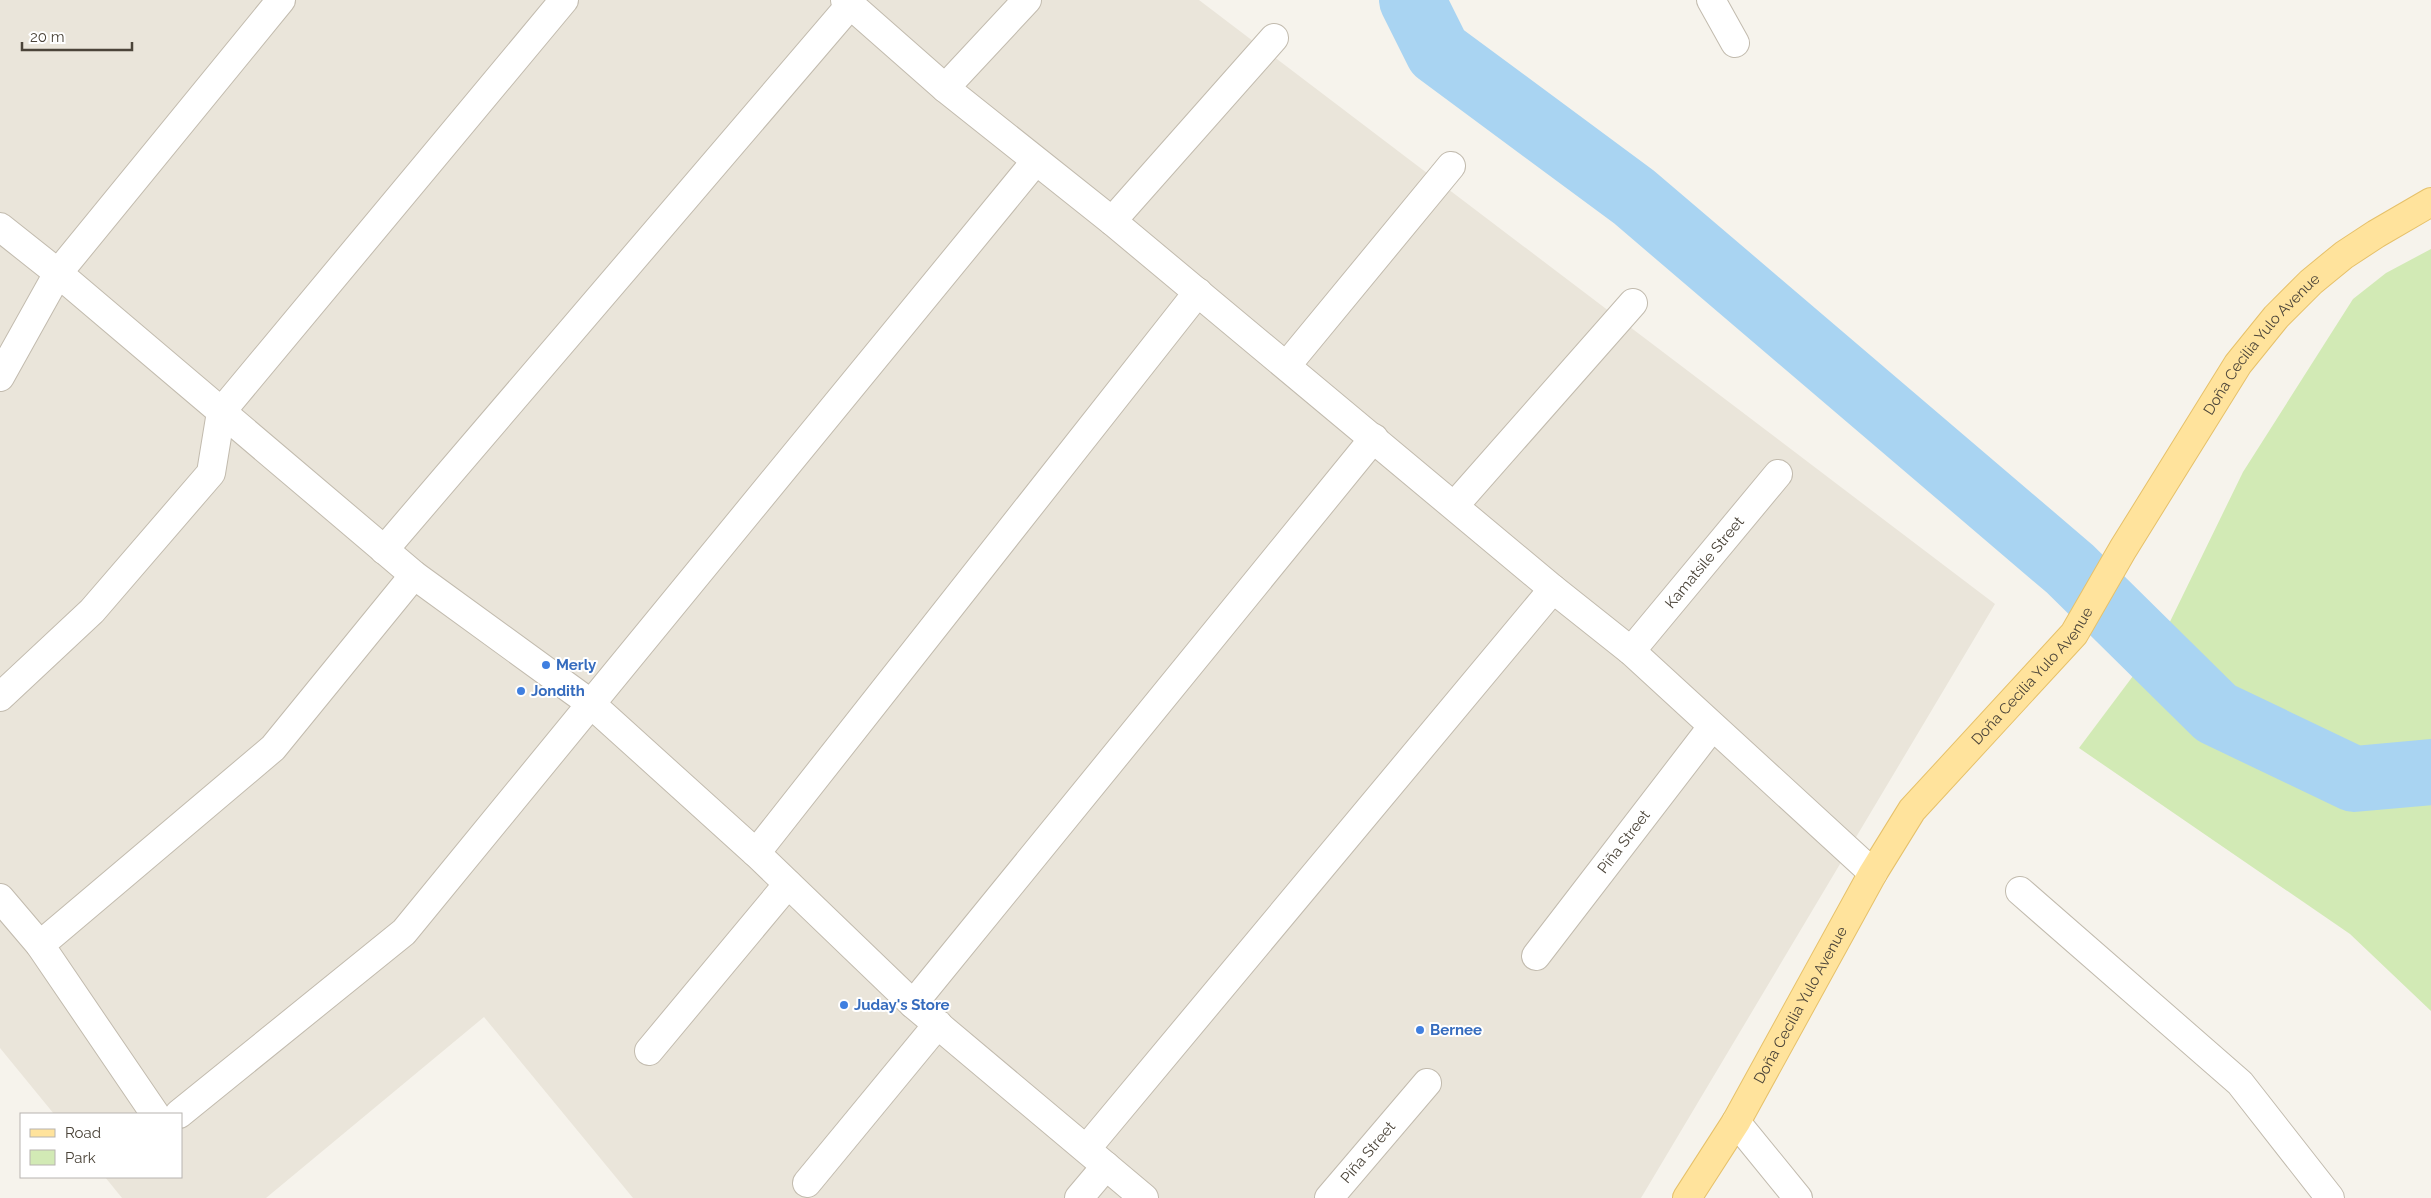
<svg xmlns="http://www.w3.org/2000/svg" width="2431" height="1198" viewBox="0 0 2431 1198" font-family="Raleway,sans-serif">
<rect width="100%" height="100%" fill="#f6f3ec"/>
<path fill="#eae5da" d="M0 0H1199L1995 604 1641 1198H633L484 1017 266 1198H122L105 1177H181V1114H54L0 1048Z"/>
<path fill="#d2eab5" d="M2431 249V1011L2350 934 2079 748 2163 636 2243 472 2353 299 2386 273Z"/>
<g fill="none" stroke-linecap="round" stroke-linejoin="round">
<path stroke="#a9d4f2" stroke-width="66" d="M1412 0 1438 52 1634 197 2070 569 2216 713 2354 779 2431 772"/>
<g stroke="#c2bbae" stroke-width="30">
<g id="minor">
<path d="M845 0 945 88 1112 221 1553 589 1631 651 1873 873"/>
<path d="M1711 0 1735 43"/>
<path d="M945 88 1027 0"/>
<path d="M1112 221 1274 38"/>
<path d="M0 227 58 273 414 575 590 703 756 853 913 1004 1144 1198"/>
<path d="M1287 365 1451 166"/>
<path d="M0 377 58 273 281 0"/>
<path d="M1455 505 1633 303"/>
<path d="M384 550 851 4"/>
<path id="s1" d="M1631 651 1778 474"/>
<path d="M0 697 92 611 211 473 221 412 564 0"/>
<path d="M756 853 1198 292"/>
<path d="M2020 891 2240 1083 2330 1198"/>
<path d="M0 898 40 945"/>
<path id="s2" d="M1536 956 1712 727"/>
<path d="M913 1004 1374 438"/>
<path d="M649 1051 788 884"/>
<path d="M155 1114 40 945 273 748 414 575"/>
<path d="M179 1114 404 932 1035 162"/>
<path d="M1736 1122 1798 1198"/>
<path d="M1087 1148 1553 589"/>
<path d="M807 1183 938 1024"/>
<path d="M1079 1198 1106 1166"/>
<path id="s3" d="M1329 1198 1427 1083"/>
</g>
</g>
<g stroke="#e6c16a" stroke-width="30">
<g id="major">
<path id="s4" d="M1687 1198 1736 1122 1873 873 1912 810 2074 634 2123 549 2238 364 2276 317 2311 282 2344 255 2376 234 2431 202"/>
</g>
</g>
<use href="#minor" stroke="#fff" stroke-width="28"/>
<use href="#major" stroke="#ffe39c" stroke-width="28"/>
</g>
<g fill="#3f7fe0" stroke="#fff" stroke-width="2">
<circle cx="546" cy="665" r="5"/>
<circle cx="521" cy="691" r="5"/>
<circle cx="844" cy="1005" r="5"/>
<circle cx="1420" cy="1030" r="5"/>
</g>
<g text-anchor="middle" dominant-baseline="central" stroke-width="4" stroke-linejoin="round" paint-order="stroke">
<g font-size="15" fill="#4b4439" stroke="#fff">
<text stroke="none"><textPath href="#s4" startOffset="1034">Doña Cecilia Yulo Avenue</textPath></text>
<text stroke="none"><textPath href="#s1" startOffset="115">Kamatsile Street</textPath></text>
<text stroke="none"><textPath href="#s4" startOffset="629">Doña Cecilia Yulo Avenue</textPath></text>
<text stroke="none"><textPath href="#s2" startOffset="144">Piña Street</textPath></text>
<text stroke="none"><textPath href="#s4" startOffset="224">Doña Cecilia Yulo Avenue</textPath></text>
<text stroke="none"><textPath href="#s3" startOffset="60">Piña Street</textPath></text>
</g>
<g font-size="15" font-weight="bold" fill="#366cbe" stroke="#fff" text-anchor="start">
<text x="556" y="665">Merly</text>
<text x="531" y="691">Jondith</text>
<text x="854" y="1005">Juday's Store</text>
<text x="1430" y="1030">Bernee</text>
</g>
</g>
<rect x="20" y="1113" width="162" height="65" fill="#ffffff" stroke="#b7b4b0"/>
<rect x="30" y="1129" width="25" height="8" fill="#ffe39c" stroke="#b7b4b0"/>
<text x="65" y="1138" font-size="15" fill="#4b4439">Road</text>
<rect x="30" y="1150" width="25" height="15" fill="#d2eab5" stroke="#b7b4b0"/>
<text x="65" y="1163" font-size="15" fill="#4b4439">Park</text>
<path d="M22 42v8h110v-8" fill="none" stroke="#4b4439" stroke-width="2.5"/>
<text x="30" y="42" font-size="15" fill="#4b4439" stroke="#ffffff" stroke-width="4" paint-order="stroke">20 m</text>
</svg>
